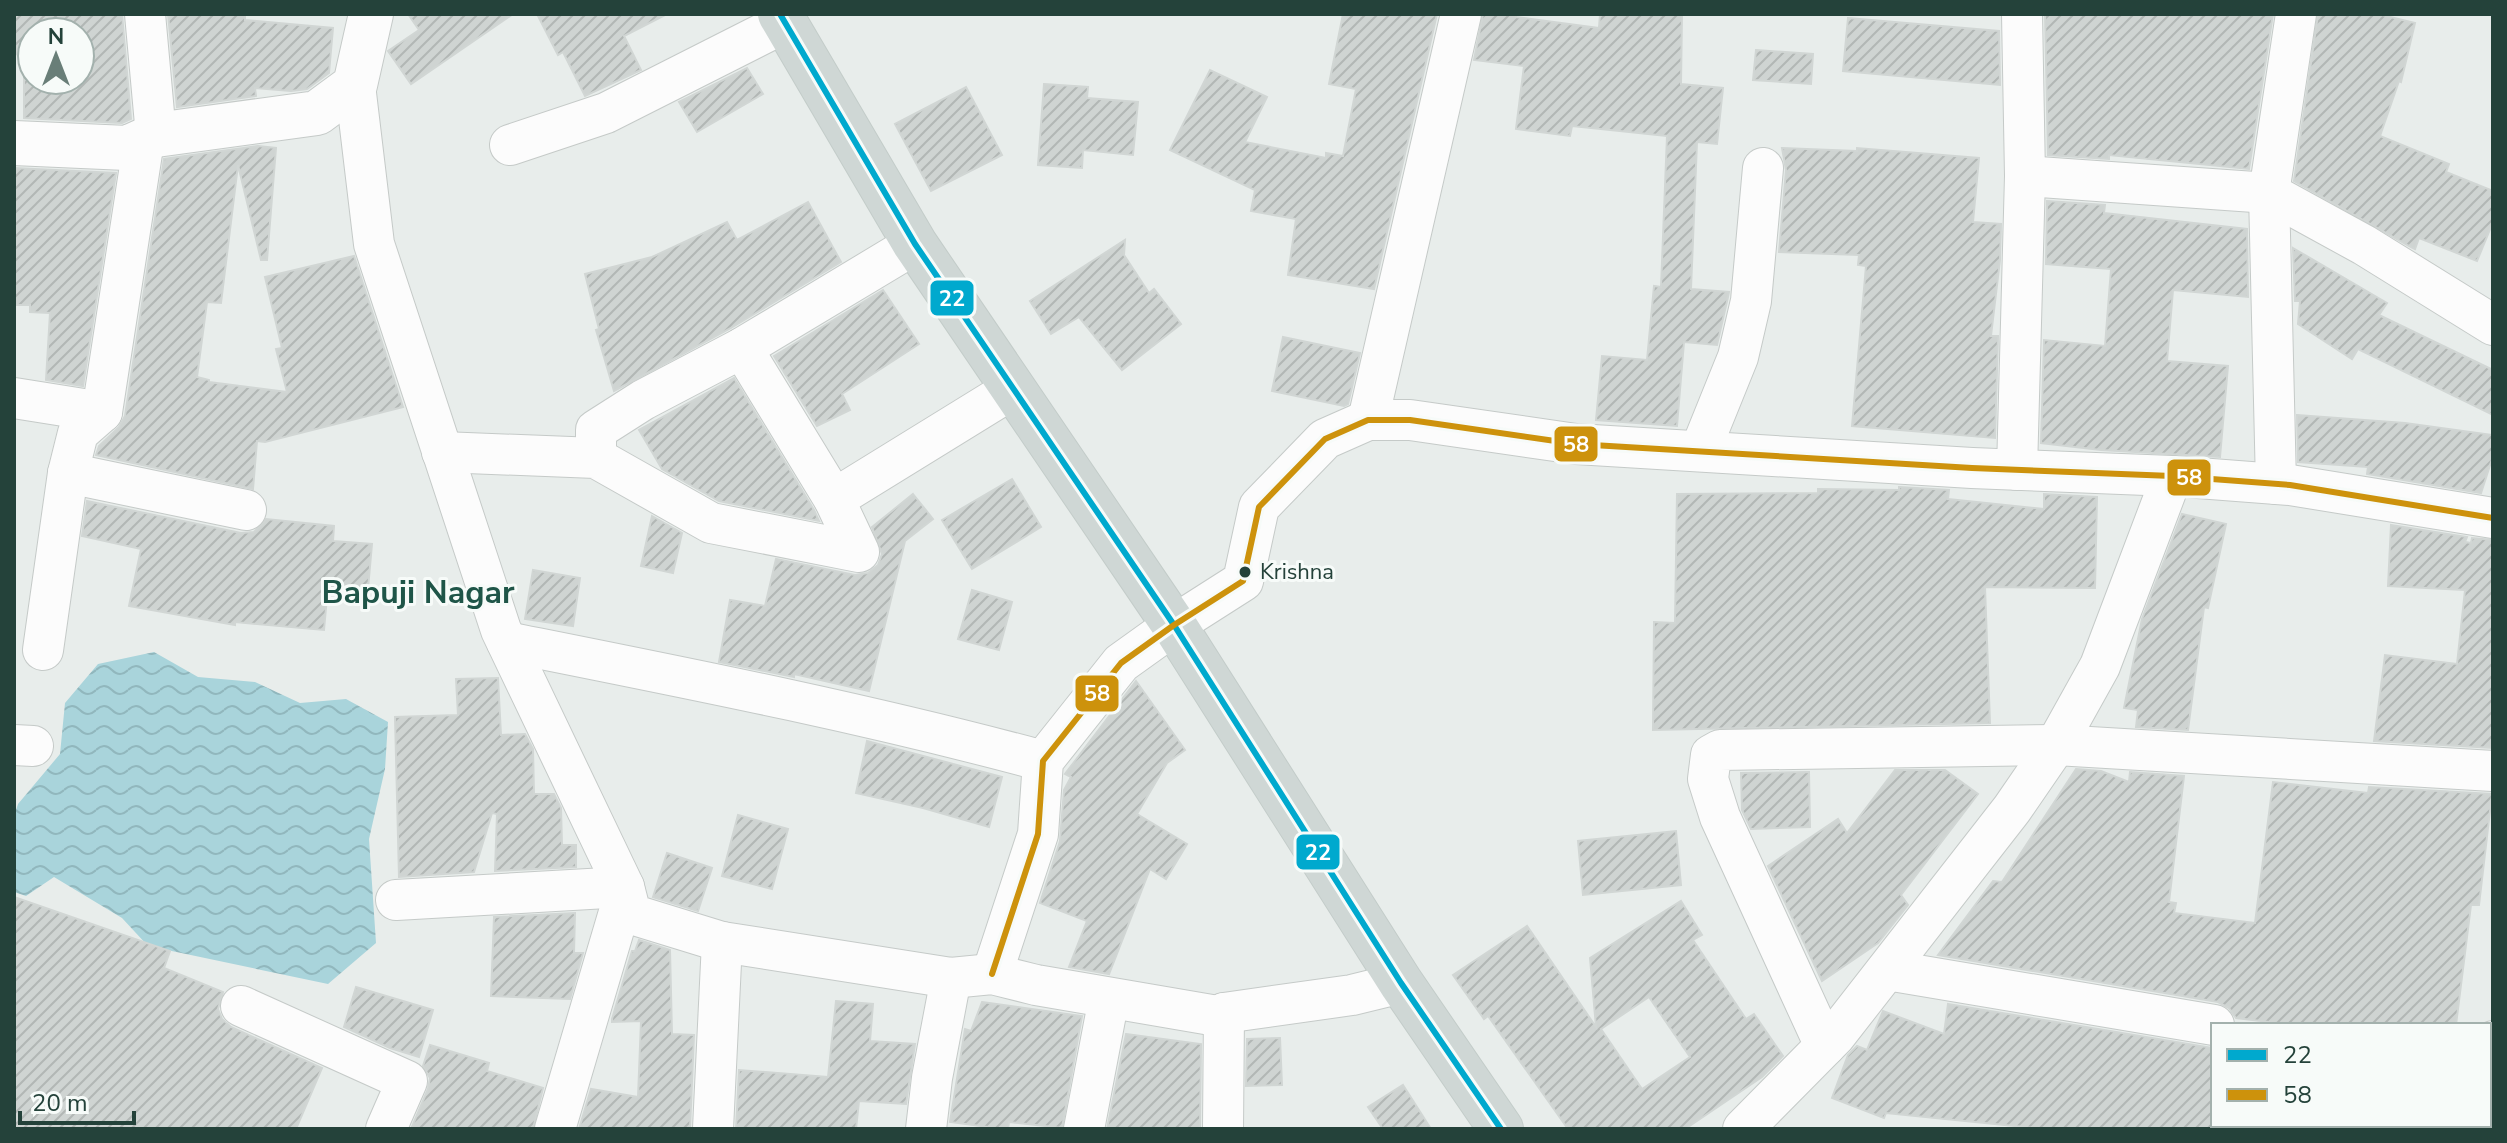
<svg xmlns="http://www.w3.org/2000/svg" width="2507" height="1143" viewBox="0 0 2507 1143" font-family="'Nunito Sans',sans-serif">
<defs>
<pattern id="water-waves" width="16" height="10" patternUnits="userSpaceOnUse" patternTransform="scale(2)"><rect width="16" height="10" fill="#a9d4db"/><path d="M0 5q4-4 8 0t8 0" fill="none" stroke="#91b7bd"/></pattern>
<pattern id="building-hatch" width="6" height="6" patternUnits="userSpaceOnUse" patternTransform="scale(2)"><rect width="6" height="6" fill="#cfd4d2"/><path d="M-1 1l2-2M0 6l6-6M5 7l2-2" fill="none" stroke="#b2b7b5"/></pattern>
</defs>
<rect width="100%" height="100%" fill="#e8edeb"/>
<path fill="url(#water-waves)" d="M154 652 198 677 255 682 300 703 346 699 388 722 385 769 369 839 376 943 328 984 148 946 122 918 54 877 26 896 14 892V816L18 804 60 754 65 703 98 664Z"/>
<g fill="url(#building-hatch)" stroke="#d1d6d4" stroke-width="2" fill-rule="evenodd">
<path d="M14 14H122L131 119 122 123 24 118V55L14 54ZM32 32H80V80H32Z"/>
<path d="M168 14H245V20L333 28 329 73 307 89 291 91 255 88 256 96 177 107Z"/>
<path d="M408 14H513L411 84 388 51 419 30Z"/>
<path d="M537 14H667L624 36 641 70 585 96 563 52 558 55Z"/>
<path d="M1343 14H1437L1374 289 1288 275 1296 219 1251 211 1255 190 1170 150 1210 70 1267 97 1245 142 1326 158V153L1343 156 1356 89 1329 84Z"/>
<path d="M1483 14H1516V17L1599 28 1600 14H1682L1681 84 1723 88 1717 144 1697 142 1691 289 1729 292 1728 297 1717 345 1684 342 1677 426 1596 420 1602 356 1647 360 1654 286 1661 287 1667 136 1572 126 1570 136 1516 129 1524 66 1474 60Z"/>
<path d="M2045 14H2273L2249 169 2109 155V159L2048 155Z"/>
<path d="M2318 14H2378L2415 23 2401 82 2399 81 2380 136 2449 164 2446 172 2493 191V222L2477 261 2419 238 2415 249 2411 247 2294 181Z"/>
<path d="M1848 18 1999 31 2000 85 1843 71Z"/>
<path d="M1756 50 1813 54 1811 84 1753 80Z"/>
<path d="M747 68 763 94 697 132 679 102Z"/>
<path d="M1044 84 1088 87 1087 98 1138 102 1133 155 1083 150 1082 168 1038 165Z"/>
<path d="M966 87 1002 155 931 191 895 124Z"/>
<path d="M258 146 276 148 267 260H261L238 165 221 303 207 302 197 377 209 380V382L287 392 276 349 282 348 265 277 354 256 403 407 265 442 257 441 253 489 96 455 99 446 119 427 125 416 164 159Z"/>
<path d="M1782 148 1857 151V148L1979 158 1973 222 2001 224 2000 260 1991 336H1998L1995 438 1852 426 1866 266 1858 265 1859 255 1779 252 1786 170Z"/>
<path d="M14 168 116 173 83 386 46 380 50 313 30 312V305H14Z"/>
<path d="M2047 201 2105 205 2104 213 2247 229 2248 297 2173 290 2167 361 2228 366 2220 457 2101 450 2041 443 2044 340 2105 346 2111 269 2046 264Z"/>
<path d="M808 202 841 262 731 328 614 391 596 330 599 329 585 274 652 257 727 222 737 240Z"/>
<path d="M1125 240 1124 255 1149 293 1154 289 1181 324 1122 370 1079 317 1051 334 1030 301Z"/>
<path d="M2293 248 2387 303 2379 315 2493 370V415L2358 349 2352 359 2298 324 2300 301H2295Z"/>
<path d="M883 290 919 344 842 394 850 410 817 426 774 356Z"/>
<path d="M1283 337 1360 353 1348 404 1344 406 1272 391Z"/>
<path d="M734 378 814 510 819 521 719 501 662 469 639 430Z"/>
<path d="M2297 415 2405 423 2493 435V456L2481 493 2367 474 2368 467 2298 462Z"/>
<path d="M1012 479 1041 527 972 569 942 520Z"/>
<path d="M1899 487 1949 490 1948 499 2044 509V494L2097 497 2095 588 1985 587 1990 723 1653 730 1654 622 1675 623 1677 494 1818 493V489L1899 490Z"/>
<path d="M913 494 933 519 905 541 869 691 794 674V677L719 662 730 600 765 606 776 559 855 575 868 573 878 565 882 554 872 527Z"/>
<path d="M87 501 241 533 254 532 266 519 334 526 333 541 372 544 368 589 328 586 324 630 235 622V625L129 606 141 549 82 536Z"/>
<path d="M2182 514 2226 524 2208 608 2204 607 2188 730 2136 727 2138 710 2124 708 2142 619Z"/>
<path d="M652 516 682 533 673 573 641 566Z"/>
<path d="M2391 525 2467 537 2465 542 2471 543 2472 538 2493 540V748L2374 741 2385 655 2457 664 2465 590 2388 586Z"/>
<path d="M533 570 580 578 573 626 525 619Z"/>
<path d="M972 590 1012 602 999 650 958 639Z"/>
<path d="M498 678 501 735 525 734 533 749 534 794H554L561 808 562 845H576V867L495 871 497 814 492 813 474 872 399 877 395 717 458 715 456 679Z"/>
<path d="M1136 681 1185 750 1167 763 1137 814 1187 844 1166 879 1150 869 1109 974 1069 967 1087 921 1040 903 1060 841 1064 790 1071 777 1065 774Z"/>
<path d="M867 741 1002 777 989 827 923 808 856 793Z"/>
<path d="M2076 769 2101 771 2129 782 2130 772 2184 776 2169 902 2176 903 2174 913 2255 923 2273 782 2368 793 2369 787 2492 794 2479 905H2471L2456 1025H2295L2236 1018 2229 1008 2218 1002 1938 955 1993 881 2002 882Z"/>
<path d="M1895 770H1945L1978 794 1901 895 1908 905 1878 943 1822 981 1768 866 1838 819 1847 833Z"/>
<path d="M1809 772 1810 827 1751 829 1742 810 1741 773Z"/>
<path d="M738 815 788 829 772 889 722 876Z"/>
<path d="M1676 831 1681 885 1583 895 1578 841Z"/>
<path d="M667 853 712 868 698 911 653 897Z"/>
<path d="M14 897 170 951 164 968 223 992 218 1009 222 1019 231 1027 322 1068 296 1129H14Z"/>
<path d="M1681 901 1702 935 1693 940 1746 1019 1754 1014 1783 1056 1762 1077 1685 1129H1568L1488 1016 1484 1019 1453 975 1527 926 1596 1027 1590 958ZM1649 997 1690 1057 1642 1089 1601 1029Z"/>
<path d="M575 913 574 953H583L570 999 491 996 494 917Z"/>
<path d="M639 940 670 950 672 1034 694 1035 690 1129H579L591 1089 638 1097 641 1021 612 1022V1019L632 951H635Z"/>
<path d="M356 987 433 1010 419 1057 390 1048 344 1027Z"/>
<path d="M836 1001 873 1004 870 1041 915 1044 906 1104 859 1101 856 1129H736L739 1070 828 1077Z"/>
<path d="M982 1002 1082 1016 1062 1128 1009 1122 1008 1129H1003L950 1122 965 1029 971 1031Z"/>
<path d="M1948 1004 2213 1048V1129H2043L1886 1113 1884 1118 1832 1098 1848 1055 1857 1046 1867 1050 1883 1011 1944 1034Z"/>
<path d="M1126 1034 1201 1044 1200 1129H1107Z"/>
<path d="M1280 1038 1282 1085 1246 1086 1247 1039Z"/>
<path d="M430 1045 489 1063 487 1071 543 1088 533 1129H411L428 1089 430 1078 423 1066Z"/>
<path d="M1403 1085 1431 1129H1383L1368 1107Z"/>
</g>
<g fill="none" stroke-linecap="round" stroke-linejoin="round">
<g stroke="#c5cac8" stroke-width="42">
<g id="minor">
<path d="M145 14 156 135"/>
<path d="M355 85 374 244 501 630 624 887 631 914 722 942 951 978 992 974 1036 985 1223 1017 1224 1013 1352 995 1401 983"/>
<path d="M510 145 606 113 784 23"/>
<path d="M2025 176 2269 193 2364 245 2493 325"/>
<path d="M14 398 102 412"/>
<path d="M1368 420 1461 14"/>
<path d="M1700 451 1738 357 1751 301 1763 168"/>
<path d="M442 452 596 458 711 523 859 552 834 499 742 348"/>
<path d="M596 458V430L643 400 742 348 915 244"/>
<path d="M2017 470 2025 176 2022 14"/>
<path d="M68 473 246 510"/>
<path d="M2276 484 2269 193 2296 14"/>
<path d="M834 499 1014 388"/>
<path d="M507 642C687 678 866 713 1043 761"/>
<path d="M43 650 68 473 78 433 102 412 144 140"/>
<path d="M14 745 33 746"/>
<path d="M396 900 624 887"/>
<path d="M1887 970 2214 1025"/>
<path d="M992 974 1038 834 1043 761 1121 663 1174 625 1243 581 1259 507 1325 439 1368 420H1410L1576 444 1972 468 2172 476 2290 485 2493 518"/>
<path d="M241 1006 407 1081 386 1129"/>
<path d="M1825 1046 1720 817 1708 779 1711 755 1720 750 2056 745 2493 771"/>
<path d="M2489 1069 2493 1041"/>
<path d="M555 1129 625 892"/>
<path d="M713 1129 722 942"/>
<path d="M926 1129 932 1078 951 978"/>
<path d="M1084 1129 1109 998"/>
<path d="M1223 1129 1224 1013"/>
<path d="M1743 1129 1835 1036 2012 809 2056 745 2100 666 2172 476"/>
<path d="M2480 1129 2481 1125"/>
</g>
</g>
<g stroke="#c5cac8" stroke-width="46">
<path id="tertiary" d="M14 143 127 148 156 135 317 113 355 85 371 14"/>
</g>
<g stroke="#c3ccc9" stroke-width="46">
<path id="primary" d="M780 14 915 244 1174 625 1401 983 1501 1129"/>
</g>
<use href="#minor" stroke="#fcfcfc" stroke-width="40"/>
<use href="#tertiary" stroke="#fcfcfc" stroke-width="44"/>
<use href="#primary" stroke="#cfd7d5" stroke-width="44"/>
<g stroke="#f7fbf9" stroke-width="12">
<path id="bus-1" d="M780 14 915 244 1174 625 1401 983 1501 1129"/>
</g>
<g stroke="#f7fbf9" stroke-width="12">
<path id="bus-2" d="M992 974 1038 834 1043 761 1121 663 1174 625 1243 581 1259 507 1325 439 1368 420H1410L1576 444 1972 468 2172 476 2290 485 2493 518"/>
</g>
<use href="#bus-1" stroke="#00a9ce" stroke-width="6"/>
<use href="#bus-2" stroke="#cd920c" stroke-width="6"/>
</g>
<circle fill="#24423a" stroke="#f7fbf9" stroke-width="3" cx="1245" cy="572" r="7"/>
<g text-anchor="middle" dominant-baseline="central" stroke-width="6" stroke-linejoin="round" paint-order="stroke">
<g font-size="22" fill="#24423a" stroke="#f7fbf9" text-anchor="start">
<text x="1260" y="572">Krishna</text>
</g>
<g font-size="32" font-weight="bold" fill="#1f5548" stroke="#f7fbf9">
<text x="418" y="592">Bapuji Nagar</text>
</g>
</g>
<g stroke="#f7fbf9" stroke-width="3">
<rect x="929" y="279" width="46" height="38" rx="8" fill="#00a9ce"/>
<rect x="1553" y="425" width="46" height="38" rx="8" fill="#cd920c"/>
<rect x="2166" y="458" width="46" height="39" rx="8" fill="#cd920c"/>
<rect x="1074" y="674" width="46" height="39" rx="8" fill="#cd920c"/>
<rect x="1295" y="833" width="46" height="38" rx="8" fill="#00a9ce"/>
</g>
<g font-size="22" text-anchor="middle" font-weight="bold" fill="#fff">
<text x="952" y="306">22</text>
<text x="1576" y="452">58</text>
<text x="2189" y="485">58</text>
<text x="1097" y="701">58</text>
<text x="1318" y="860">22</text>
</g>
<rect width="2507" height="1143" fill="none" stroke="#24423a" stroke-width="32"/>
<rect x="2211" y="1023" width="280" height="104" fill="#f7fbf9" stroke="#a3b1ad" stroke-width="2"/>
<rect x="2227" y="1049" width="40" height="12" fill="#00a9ce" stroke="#a3b1ad" stroke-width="2"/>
<text x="2283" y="1063" font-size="24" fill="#24423a">22</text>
<rect x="2227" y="1089" width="40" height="12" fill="#cd920c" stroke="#a3b1ad" stroke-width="2"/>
<text x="2283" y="1103" font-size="24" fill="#24423a">58</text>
<g transform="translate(56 56)"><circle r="38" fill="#f7fbf9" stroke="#a3b1ad" stroke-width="2"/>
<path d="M0-6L14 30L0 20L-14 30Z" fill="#697e78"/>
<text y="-12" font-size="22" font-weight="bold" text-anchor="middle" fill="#24423a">N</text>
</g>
<path d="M20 1111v12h114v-12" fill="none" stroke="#24423a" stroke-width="4"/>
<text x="32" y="1111" font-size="24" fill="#24423a" stroke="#f7fbf9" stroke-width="6" paint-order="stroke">20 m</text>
</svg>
